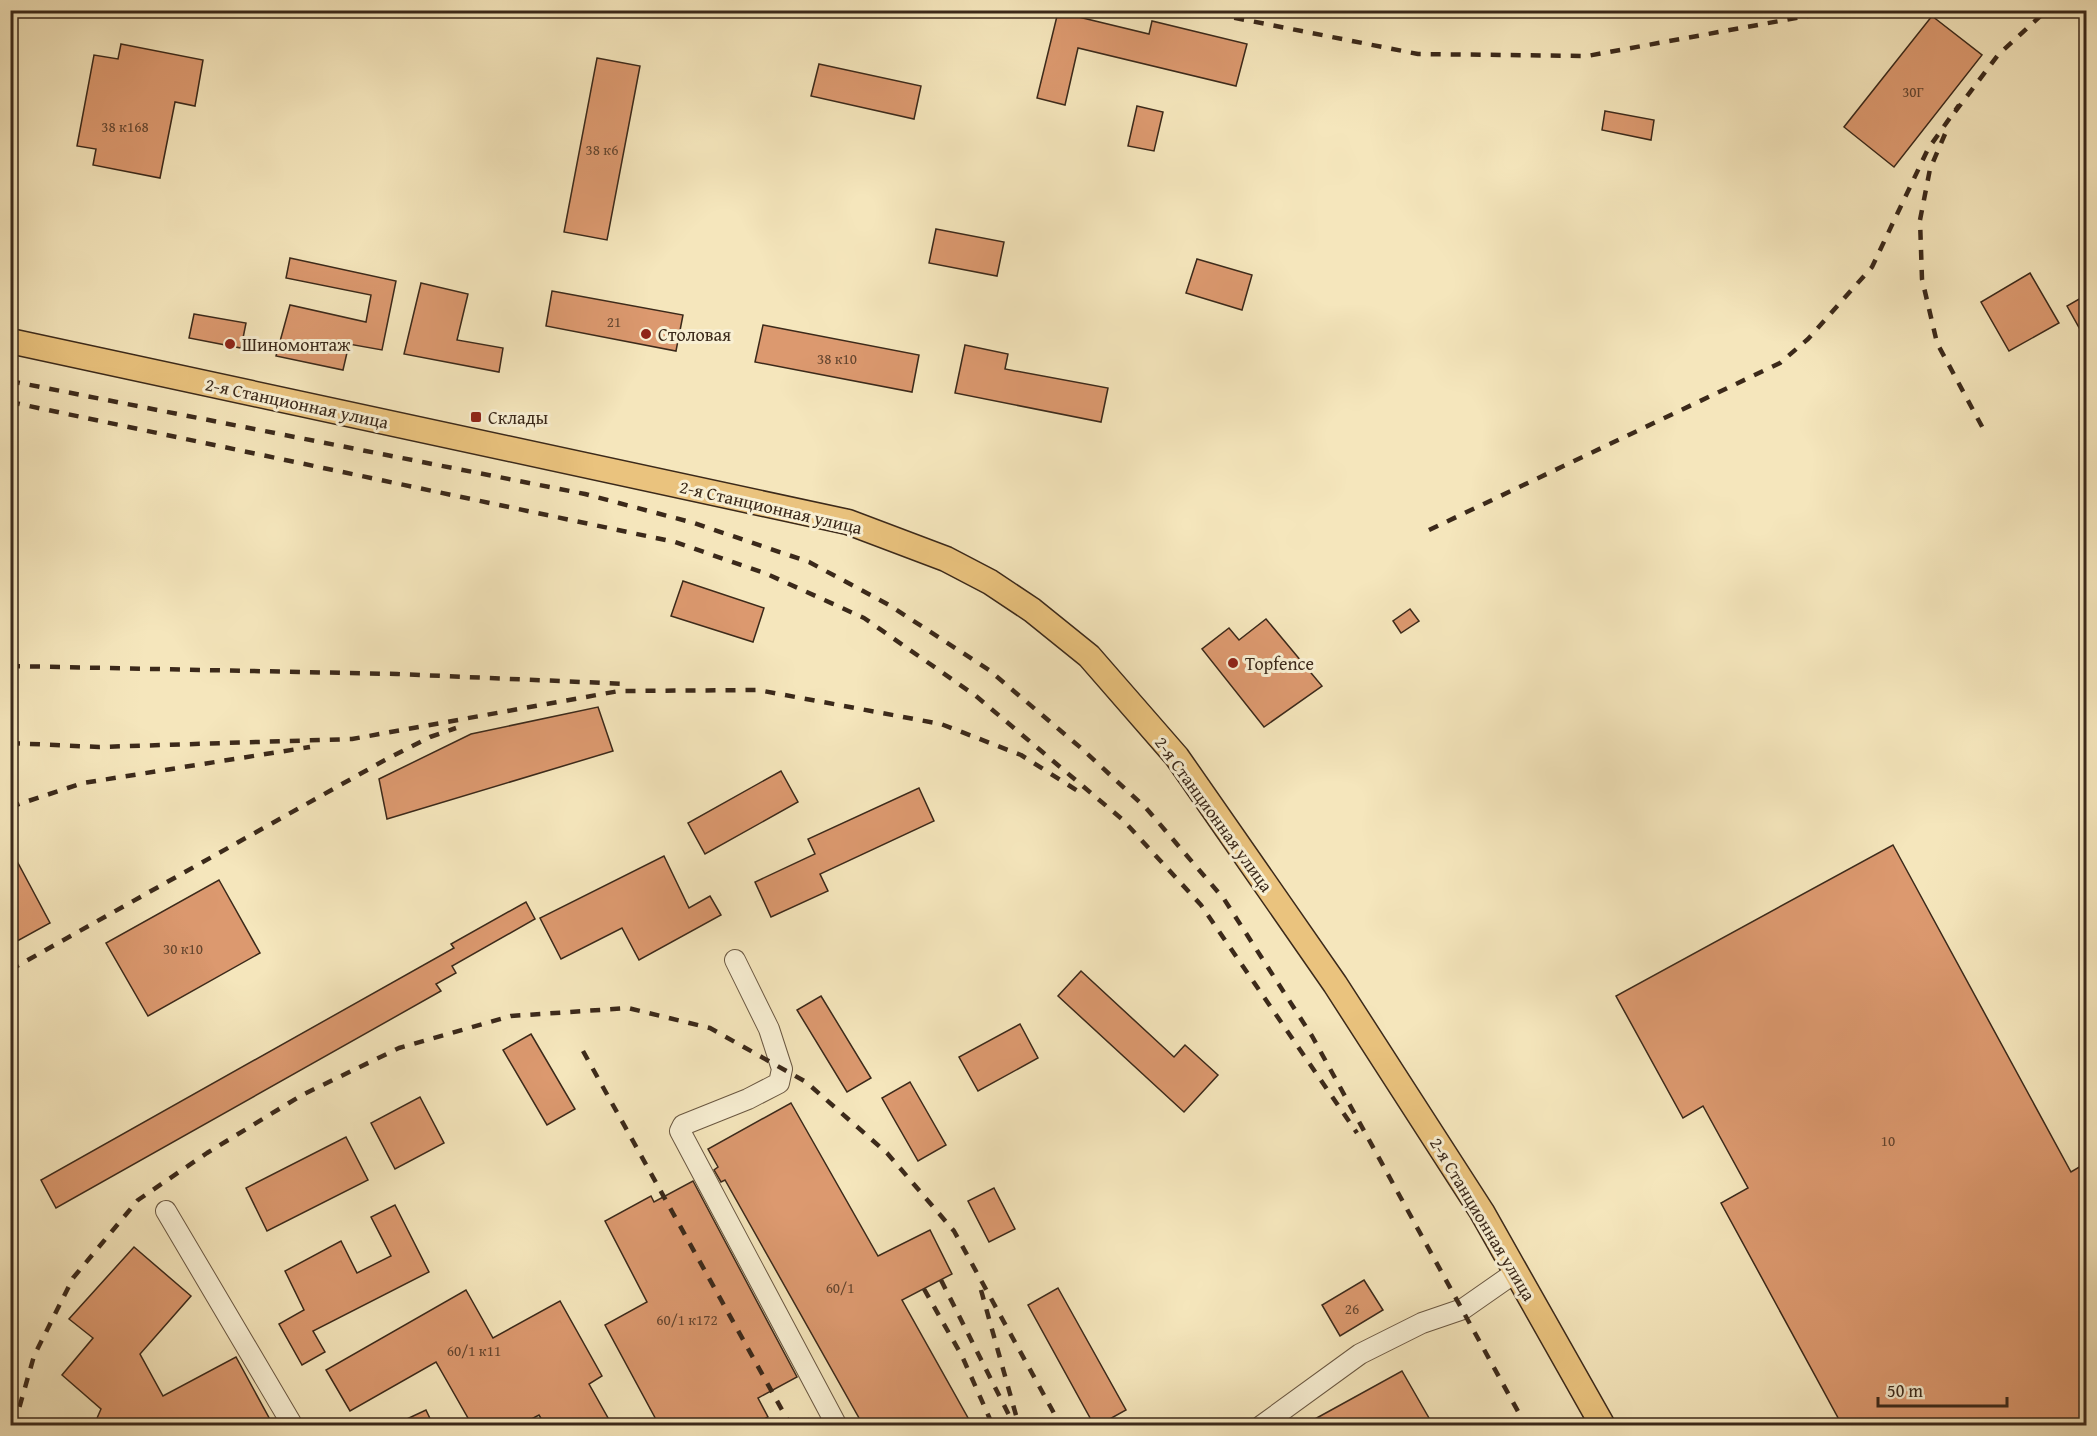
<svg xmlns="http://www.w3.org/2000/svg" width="2097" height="1436" viewBox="0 0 2097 1436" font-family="'Gentium Book Plus',serif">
<rect width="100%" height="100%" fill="#f5e6bc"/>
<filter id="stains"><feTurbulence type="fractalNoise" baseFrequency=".00333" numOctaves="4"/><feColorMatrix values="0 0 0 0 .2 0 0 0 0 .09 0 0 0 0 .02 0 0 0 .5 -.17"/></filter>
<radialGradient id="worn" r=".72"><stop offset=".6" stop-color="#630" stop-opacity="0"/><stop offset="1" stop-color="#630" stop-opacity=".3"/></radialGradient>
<g fill="#dc996f" stroke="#3b291a" stroke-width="1.5">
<path d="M1058 12 1149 34 1152 21 1247 44 1236 86 1078 48 1065 105 1037 98Z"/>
<path d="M1932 16 1982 55 1894 167 1844 127Z"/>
<path d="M121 44 203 60 195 106 175 102 160 178 93 165 96 149 77 146 94 55 118 59Z"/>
<path d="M597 58 640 66 607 240 564 232Z"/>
<path d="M819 64 921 86 914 119 811 96Z"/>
<path d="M1137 106 1163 112 1154 151 1128 146Z"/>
<path d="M1605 111 1654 120 1651 140 1602 130Z"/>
<path d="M936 229 1004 242 997 276 929 263Z"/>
<path d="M290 258 396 281 382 350 349 344 343 370 276 356 290 305 366 322 371 295 286 278Z"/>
<path d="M1197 259 1252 275 1242 310 1186 293Z"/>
<path d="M2030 273 2059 323 2009 351 1981 302Z"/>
<path d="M421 283 468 294 457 340 503 348 499 372 404 354Z"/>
<path d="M552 291 683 315 676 351 546 326Z"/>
<path d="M2086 295V340L2067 306Z"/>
<path d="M194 314 246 323 241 348 189 338Z"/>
<path d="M763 325 919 355 912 392 755 362Z"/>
<path d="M965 345 1008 354 1005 369 1108 388 1101 422 955 393Z"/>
<path d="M683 581 764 608 753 642 671 616Z"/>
<path d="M1410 609 1419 621 1401 633 1393 621Z"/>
<path d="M1266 619 1322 686 1264 727 1202 649 1229 628 1239 640Z"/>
<path d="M598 707 613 751 387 819 379 779 471 734Z"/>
<path d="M781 771 798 802 705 854 688 823Z"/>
<path d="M919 788 934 821 820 874 828 891 771 917 755 882 815 854 808 839Z"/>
<path d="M1893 845 2071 1172 2086 1163V1425H1842L1721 1203 1748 1188 1703 1106 1683 1118 1616 996Z"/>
<path d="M10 848 50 923 10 945Z"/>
<path d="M664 856 689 908 710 896 721 915 639 960 622 928 561 959 540 918Z"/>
<path d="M219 880 260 953 148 1016 106 943Z"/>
<path d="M526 902 535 919 452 966 456 973 436 984 441 991 56 1208 41 1180 454 948 451 944Z"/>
<path d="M1081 971 1174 1057 1185 1045 1218 1075 1184 1112 1058 996Z"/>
<path d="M821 996 871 1078 847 1092 797 1010Z"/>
<path d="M1020 1024 1038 1058 978 1091 959 1057Z"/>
<path d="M531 1034 575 1109 547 1125 503 1050Z"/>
<path d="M910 1082 946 1145 918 1161 882 1098Z"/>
<path d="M420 1097 444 1143 395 1169 371 1123Z"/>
<path d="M791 1103 878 1256 930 1230 952 1274 902 1300 972 1425H863L725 1180 721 1182 714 1170 718 1167 708 1149Z"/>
<path d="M346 1137 368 1180 267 1231 246 1188Z"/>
<path d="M693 1181 797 1377 758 1398 768 1417 753 1425H659L605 1325 647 1302 605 1221 651 1196 654 1202Z"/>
<path d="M994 1188 1015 1229 989 1242 968 1201Z"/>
<path d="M395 1205 429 1272 313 1331 325 1352 302 1365 279 1324 304 1310 285 1271 341 1241 357 1273 391 1256 371 1217Z"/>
<path d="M134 1247 191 1296 140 1354 163 1396 236 1357 273 1425H94L101 1409 62 1375 93 1338 69 1319Z"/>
<path d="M1364 1280 1383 1310 1340 1336 1322 1305Z"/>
<path d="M1058 1288 1126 1410 1099 1425H1094L1028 1305Z"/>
<path d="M466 1290 493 1338 560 1301 602 1376 589 1384 612 1425H545L539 1415 520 1425H472L436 1362 350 1411 326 1370Z"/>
<path d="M1402 1371 1433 1425H1304Z"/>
<path d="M426 1410 433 1425H394Z"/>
</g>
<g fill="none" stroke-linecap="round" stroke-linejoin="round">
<g stroke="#6a5842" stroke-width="22">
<g id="minor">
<path d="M735 960 769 1029 782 1069 779 1083 748 1099 683 1125 680 1131 837 1426"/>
<path d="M166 1211 293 1426"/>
<path d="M1261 1426 1360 1354 1422 1323 1463 1309 1516 1272"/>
</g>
</g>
<g stroke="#3b291a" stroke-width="27">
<path id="major" d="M10 341 848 522 946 559 990 582 1032 610 1089 656 1177 757 1335 984 1482 1212 1603 1426"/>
</g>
<use href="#minor" stroke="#f8efd3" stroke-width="20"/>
<use href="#major" stroke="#eac37e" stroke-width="24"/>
<g stroke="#3b291a" stroke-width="4.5" stroke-dasharray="10 10" stroke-linecap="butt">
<path d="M1195 10 1418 54 1587 56 1840 10"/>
<path d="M1955 112 1998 55 2047 10"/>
<path d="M1945 134 1930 169 1920 220 1922 279 1937 343 1986 434"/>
<path d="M10 381 585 494 694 523 809 562 889 605 989 670 1081 748 1146 808 1224 899 1312 1036 1526 1426"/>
<path d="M10 402 675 542 767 574 864 618 976 696 1123 820 1201 905 1357 1133"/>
<path d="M1429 530 1780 363 1808 339 1872 267 1928 149 1959 105"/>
<path d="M10 666 397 674 628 684"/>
<path d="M10 743 99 747 352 739 619 691 758 690 941 724 1021 755 1081 793"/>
<path d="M10 807 83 783 310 747"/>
<path d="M10 970 385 760 430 737 456 728"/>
<path d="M583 1051 791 1426"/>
<path d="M941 1280 1013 1423"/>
<path d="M924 1289 962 1356 993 1426"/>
<path d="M981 1290 1019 1426"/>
<path d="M14 1426 34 1356 73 1278 138 1200 207 1153 302 1095 399 1048 511 1016 628 1008 710 1028 806 1082 887 1153 954 1231 1061 1426"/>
</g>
</g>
<g fill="#8f2418" stroke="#f8efd3" stroke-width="2">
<circle cx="646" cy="334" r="6"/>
<circle cx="230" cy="344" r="6"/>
<rect x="470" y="411" width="12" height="12" rx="3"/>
<circle cx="1233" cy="663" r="6"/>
</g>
<g text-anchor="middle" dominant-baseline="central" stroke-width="6" stroke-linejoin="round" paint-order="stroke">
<g font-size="15" fill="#63452f">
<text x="1913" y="91">30Г</text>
<text x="125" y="126">38 к168</text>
<text x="602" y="149">38 к6</text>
<text x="614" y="321">21</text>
<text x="837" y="358">38 к10</text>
<text x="183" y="948">30 к10</text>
<text x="1888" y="1140">10</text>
<text x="840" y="1287">60/1</text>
<text x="1352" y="1308">26</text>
<text x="687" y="1319">60/1 к172</text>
<text x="474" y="1350">60/1 к11</text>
</g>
<g font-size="18" fill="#3b291a" stroke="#f8efd3" text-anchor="start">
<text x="658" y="334">Столовая</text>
<text x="242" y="344">Шиномонтаж</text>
<text x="488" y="417">Склады</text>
<text x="1245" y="663">Topfence</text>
</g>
<g font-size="18" fill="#3b291a" stroke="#f8efd3">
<text transform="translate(297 403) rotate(12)">2-я Станционная улица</text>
<text transform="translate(771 507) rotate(13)">2-я Станционная улица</text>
<text transform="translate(1214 814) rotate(54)">2-я Станционная улица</text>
<text transform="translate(1483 1219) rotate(59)">2-я Станционная улица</text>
</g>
</g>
<rect width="2097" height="1436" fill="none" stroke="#f5e6bc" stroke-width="36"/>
<rect x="12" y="12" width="2073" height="1412" fill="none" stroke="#3b291a" stroke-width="3"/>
<rect x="18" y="18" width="2061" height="1400" fill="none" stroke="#3b291a" stroke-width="1.5"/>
<path d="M1878 1397v9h129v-9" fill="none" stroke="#3b291a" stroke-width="3"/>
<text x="1887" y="1397" font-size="18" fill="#3b291a" stroke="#f8efd3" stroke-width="4.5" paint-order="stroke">50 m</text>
<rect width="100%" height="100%" filter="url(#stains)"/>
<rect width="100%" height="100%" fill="url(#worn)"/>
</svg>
